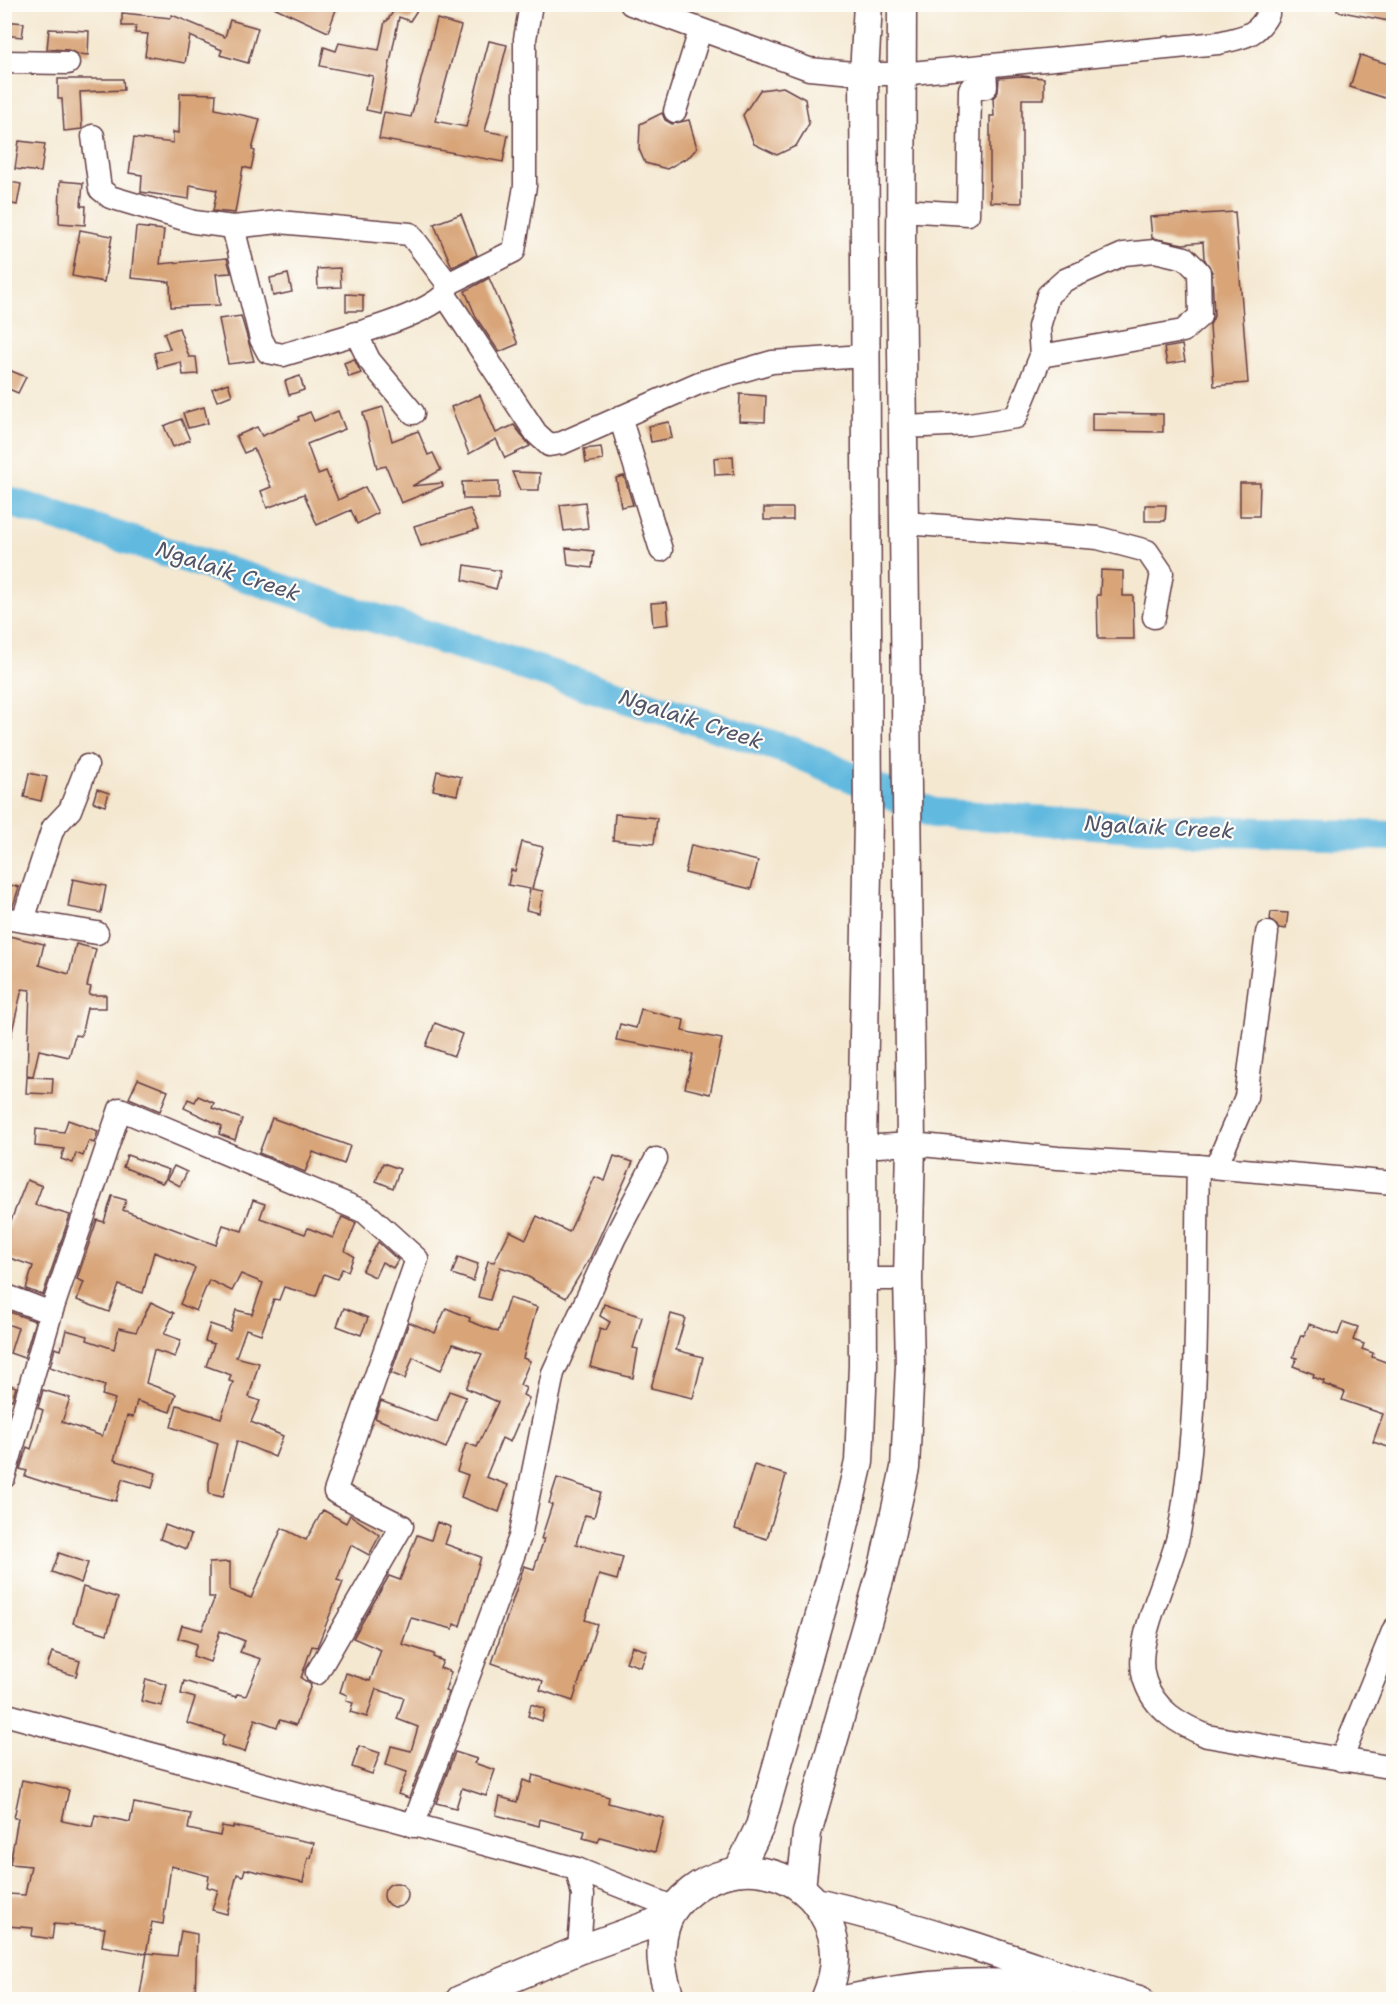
<svg xmlns="http://www.w3.org/2000/svg" width="1398" height="2004" viewBox="0 0 1398 2004" font-family="'Shantell Sans',sans-serif">
<rect width="100%" height="100%" fill="#fdfcf7"/>
<filter id="ink" filterUnits="userSpaceOnUse"><feTurbulence type="fractalNoise" baseFrequency=".0167" numOctaves="2"/><feDisplacementMap in="SourceGraphic" scale="12" xChannelSelector="R" yChannelSelector="G"/><feConvolveMatrix kernelMatrix="1 2 1 2 8 2 1 2 1" color-interpolation-filters="sRGB"/></filter>
<filter id="wash" filterUnits="userSpaceOnUse"><feTurbulence type="fractalNoise" baseFrequency=".008" numOctaves="4" result="noise"/><feDisplacementMap in="SourceGraphic" scale="24" xChannelSelector="R" yChannelSelector="G"/><feGaussianBlur stdDeviation="1.35" result="paint"/><feColorMatrix in="noise" values="0 0 0 0 0 0 0 0 0 0 0 0 0 0 0 0 0 1.4 0 .05"/><feComposite in="paint" operator="in"/></filter>
<g filter="url(#wash)">
<rect width="100%" height="100%" fill="#f4e8d1"/>
<g fill="none" stroke-linecap="round" stroke-linejoin="round">
<path stroke="#62b9df" stroke-width="30" d="M4 500 794 752 933 813 1164 829 1394 836"/>
</g>
<g id="blocks">
<g fill="#d8a478">
<path d="M267 4H338L328 32Z"/>
<path d="M398 4H421L410 21 399 17 380 113 366 110 373 76 320 66 324 47 336 51 339 43 379 50 385 21H387Z"/>
<path d="M1338 4H1394V22L1337 11Z"/>
<path d="M122 13 171 18 172 15 225 37 230 20 258 28 248 63 220 55 222 50 190 36 185 63 145 56 148 34 135 33 136 26H122Z"/>
<path d="M437 19 461 26 435 121 466 127 489 41 507 45 485 131 508 135 503 162 379 139 384 112 411 117Z"/>
<path d="M4 21 24 23 22 37 4 35Z"/>
<path d="M49 29 89 31 88 55 78 54 68 50 47 49Z"/>
<path d="M1360 55 1394 66V101L1350 87Z"/>
<path d="M1021 76 1044 78V99H1022V203L990 202V116H994L993 98 998 92 999 78Z"/>
<path d="M58 79H123L124 90 80 92 82 129 64 131 62 99H58Z"/>
<path d="M783 87 805 99 809 124 796 146 777 155 754 144 743 115 760 90Z"/>
<path d="M180 93 216 94 215 109 260 119 252 150 255 151 251 169 243 167 235 213 213 211 217 190 190 185 189 199 141 192 142 175 129 173 134 138 173 143V132L179 133Z"/>
<path d="M662 113 665 120 672 124 689 120 697 148 690 156 667 169 645 163 639 149 640 124Z"/>
<path d="M19 141 45 144 41 172 15 169Z"/>
<path d="M4 181 21 184 17 205 4 202Z"/>
<path d="M60 181 83 183 81 206H86L85 225 59 223Z"/>
<path d="M1235 212 1248 383 1214 386 1210 325 1214 316 1212 272 1204 258 1203 242 1183 244 1152 238 1150 217Z"/>
<path d="M461 214 477 255 452 267 434 224Z"/>
<path d="M136 227 164 230 160 264 227 258 231 273 216 274 220 305 171 307 170 282 131 278Z"/>
<path d="M80 230 112 236 104 282 72 276Z"/>
<path d="M340 268 341 287 318 288 317 269Z"/>
<path d="M288 274 292 292 273 296 270 278Z"/>
<path d="M489 278 518 344 499 352 477 319 465 291Z"/>
<path d="M346 294 363 295V311H346Z"/>
<path d="M241 316 254 361 228 364 219 319Z"/>
<path d="M179 328 189 357H196L198 374 183 375 181 362 158 368 154 353 170 349 164 333Z"/>
<path d="M1182 345 1185 361 1167 364 1164 348Z"/>
<path d="M354 359 361 373 349 377 344 363Z"/>
<path d="M4 368 26 377 18 393 4 387Z"/>
<path d="M300 376 304 390 289 395 285 381Z"/>
<path d="M228 383 232 395 217 401 212 389Z"/>
<path d="M740 394 766 396 765 422 739 421Z"/>
<path d="M480 395 496 433 514 425 530 446 505 458 496 439 469 454 451 407Z"/>
<path d="M204 407 208 423 188 428 183 413Z"/>
<path d="M383 407 392 441 418 431 428 455 433 453 441 470 412 486 442 483 443 486 401 503 386 466 377 468 363 413Z"/>
<path d="M338 411 345 429 307 444 318 474 326 471 338 500 365 487 378 513 357 524 351 510 317 525 304 494 267 508 261 491 271 487 254 449 244 453 236 436 257 427 262 436 299 420 298 417 310 412 314 421Z"/>
<path d="M1092 413 1163 414V432L1092 431Z"/>
<path d="M181 419 190 440 173 447 164 426Z"/>
<path d="M669 422 672 438 651 442 648 426Z"/>
<path d="M601 447 603 460 586 463 584 449Z"/>
<path d="M733 456 734 474 715 475 714 458Z"/>
<path d="M512 472 540 473 539 490H520Z"/>
<path d="M624 476 633 505 621 507 616 478Z"/>
<path d="M499 481V499H463L462 482Z"/>
<path d="M1240 483H1260L1259 516H1240Z"/>
<path d="M585 502 588 528 564 531 560 505Z"/>
<path d="M1145 505H1166L1165 521H1145Z"/>
<rect x="764" y="508" width="29" height="12"/>
<path d="M470 509 478 529 421 546 414 526Z"/>
<path d="M566 548 594 551 592 568 568 565Z"/>
<path d="M465 565 501 571 496 589 463 580Z"/>
<path d="M1101 570 1123 571V596H1133L1134 639H1098L1097 595H1100Z"/>
<path d="M667 602 669 624 653 626 651 603Z"/>
<path d="M437 771 461 777 457 795 433 790Z"/>
<path d="M29 773 47 777 41 801 24 797Z"/>
<path d="M97 789 109 793 105 806 93 802Z"/>
<path d="M615 814 657 818 654 844 613 840Z"/>
<path d="M522 842 543 847 532 889 543 891 539 913 526 910 530 889 508 885 511 870 515 871Z"/>
<path d="M691 845 758 861 751 889 685 873Z"/>
<path d="M73 879 106 886 101 913 68 907Z"/>
<path d="M10 885 19 887 13 906 5 905Z"/>
<path d="M1271 912 1288 913 1286 929 1280 928 1270 920Z"/>
<path d="M9 936 44 944 39 965 69 974 76 944 96 949 87 986 91 987 89 995H106V1008H87L81 1036 75 1035 69 1057 39 1050 33 1076 27 1075 30 990 22 989 10 1040 4 1039V954Z"/>
<path d="M641 1009 684 1020 682 1031 722 1039 710 1094 685 1088 693 1054 616 1040 620 1024 636 1028Z"/>
<path d="M435 1023 462 1034 454 1056 426 1046Z"/>
<path d="M27 1077 53 1078 52 1094 26 1093Z"/>
<path d="M138 1079 168 1091 160 1111 129 1098Z"/>
<path d="M198 1096 214 1103 212 1108 242 1119 235 1140 219 1134 222 1126 184 1108 188 1099 195 1102Z"/>
<path d="M272 1118 350 1146 344 1164 313 1152 305 1172 259 1153Z"/>
<path d="M68 1120 98 1131 94 1143 89 1141 83 1156 76 1153 73 1163 61 1159 64 1149 35 1146 36 1129 64 1132Z"/>
<path d="M127 1155 169 1170 165 1180 162 1183 123 1167Z"/>
<path d="M614 1156 633 1162 590 1258 566 1298 523 1274 500 1267 490 1300 478 1297 488 1261 494 1262 510 1231 526 1239 537 1216 569 1232 595 1177 605 1181Z"/>
<path d="M383 1163 400 1169 393 1188 376 1181Z"/>
<path d="M174 1166 187 1172 180 1186 167 1179Z"/>
<path d="M27 1180 42 1186 35 1205 70 1215 43 1295 26 1289 33 1266 4 1256V1238Z"/>
<path d="M112 1196 126 1200 123 1210 216 1245 223 1225 242 1231 253 1200 265 1204 260 1218 305 1234 308 1228 333 1238 342 1217 356 1223 345 1251 354 1256 348 1271 342 1269 337 1279 324 1274 316 1296 284 1287 279 1300 274 1299 261 1334 246 1329 236 1357 259 1363 249 1397 260 1401 251 1422 283 1436 275 1457 237 1441 223 1497 209 1494V1482L218 1443 171 1427 177 1405 221 1418 233 1382 229 1381 231 1375 206 1366 214 1344 205 1341 210 1324 230 1331 236 1310 252 1314 263 1283 241 1274 232 1291 209 1280 196 1311 180 1304 195 1268 154 1252 143 1293 119 1285 109 1312 77 1300 84 1282 77 1279 97 1220 104 1222Z"/>
<path d="M378 1242 398 1260 393 1268 382 1262 375 1277 362 1271Z"/>
<path d="M458 1257 478 1264 473 1281 452 1274Z"/>
<path d="M509 1298 537 1307 523 1358 530 1361 520 1385 526 1388 523 1395 529 1398 510 1442 502 1438 486 1477 508 1485 499 1512 461 1497 468 1475 457 1471 466 1443 477 1447 498 1402 466 1388 482 1354 453 1344 441 1370 413 1357 405 1379 391 1373 409 1322 435 1333 446 1308 470 1318 469 1321 498 1332Z"/>
<path d="M151 1302 174 1313 164 1334 181 1340 175 1357 154 1350 146 1383 176 1394 170 1412 137 1401 133 1417 127 1416 114 1460 156 1473 152 1488 122 1479 116 1501 62 1488 25 1476 27 1471 20 1469 27 1447 31 1449 43 1410 38 1408 43 1390 70 1398 62 1422 102 1436 115 1399 102 1395 105 1386 50 1367 55 1348 61 1350 66 1330 88 1336 87 1340 114 1349 119 1328 136 1332Z"/>
<path d="M604 1304 642 1317 633 1348 638 1349 633 1378 590 1367 600 1328 606 1330 610 1322 600 1316Z"/>
<path d="M344 1308 368 1318 361 1335 337 1326Z"/>
<path d="M4 1310 35 1321 24 1358 10 1353 18 1328 4 1323Z"/>
<path d="M671 1314 685 1318 676 1350 703 1357 693 1398 651 1388Z"/>
<path d="M1343 1322 1358 1327 1353 1340 1364 1344 1362 1349 1373 1353 1372 1357 1394 1365V1449L1373 1442 1383 1414 1342 1400 1345 1392 1323 1384 1324 1381 1313 1377 1314 1374 1293 1366 1297 1358 1293 1357 1301 1335 1304 1337 1309 1324 1338 1335Z"/>
<path d="M4 1383 16 1387 12 1400 4 1397Z"/>
<path d="M449 1391 466 1397 446 1448 375 1418 381 1401 437 1422Z"/>
<path d="M754 1465 786 1475 767 1539 735 1529Z"/>
<path d="M557 1478 601 1492 594 1517 585 1515 576 1544 623 1557 617 1580 599 1575 585 1620 597 1624 573 1701 540 1690 543 1681 492 1663 524 1566 534 1569 544 1539H541L552 1505 549 1503Z"/>
<path d="M323 1510 346 1523 350 1515 380 1535 369 1555 351 1545 337 1580 343 1582 317 1647 312 1646 301 1678 311 1685 296 1725 280 1720 277 1727 255 1719 245 1752 221 1745 224 1735 187 1723 195 1698 181 1694 184 1681 236 1697 237 1694 246 1696 261 1659 240 1652 245 1641 220 1631 210 1662 193 1656 197 1644 178 1638 182 1625 202 1630 215 1597H209V1563L230 1562V1590L251 1598 282 1528 306 1540Z"/>
<path d="M437 1522 451 1527 445 1544 481 1557 460 1626 454 1624 453 1629 411 1618 402 1644 434 1654 433 1657 443 1661 440 1668 451 1672 445 1691 448 1692 409 1798 398 1794 407 1772 386 1765 391 1746 411 1751 418 1727 397 1719 404 1698 376 1689 367 1717 350 1712 353 1703 346 1701 347 1695 340 1692 346 1673 370 1681 381 1650 353 1638 389 1576 400 1580 417 1535 431 1540Z"/>
<path d="M165 1525 191 1535 186 1549 160 1539Z"/>
<path d="M59 1553 88 1563 81 1583 52 1572Z"/>
<path d="M83 1587 118 1598 107 1634 73 1623Z"/>
<path d="M632 1646 647 1651 641 1667 626 1662Z"/>
<path d="M52 1652 80 1661 76 1676 47 1667Z"/>
<path d="M146 1679 167 1685 162 1706 141 1701Z"/>
<path d="M531 1704 545 1709 542 1721 528 1716Z"/>
<path d="M359 1746 380 1753 372 1774 352 1767Z"/>
<path d="M455 1752 477 1759 474 1763 495 1770 486 1796 462 1788 456 1808 436 1803Z"/>
<path d="M533 1775 609 1797 608 1803 664 1818 655 1852 600 1837 598 1842 583 1838 585 1831 540 1819 539 1826 496 1815 500 1797 517 1802 523 1780 531 1783Z"/>
<path d="M22 1780 69 1790 62 1821 92 1827 95 1815 130 1822 134 1803 191 1814 188 1829 220 1836 222 1826 233 1828V1826L314 1843 311 1858H308L303 1882 245 1869 243 1876 237 1874 227 1914 212 1910 218 1890 207 1887 209 1876 171 1866 163 1924 152 1922 146 1954 102 1946 105 1928 54 1924 52 1939 32 1936 33 1928 7 1926V1894L25 1895 31 1866 10 1864 18 1818H14Z"/>
<circle cx="396" cy="1895" r="12"/>
<path d="M181 1931 197 1934 195 2000H139L147 1953 177 1956Z"/>
</g>
</g>
</g>
<g filter="url(#ink)">
<use href="#blocks" fill-opacity="0" stroke="#643d44" stroke-width="1.5"/>
<g fill="none" stroke-linecap="round" stroke-linejoin="round">
<g stroke="#643d44" stroke-width="25">
<g id="minor">
<path d="M631 4 809 69 864 74H901L1218 43C1243 37 1256 37 1268 14L1266 4"/>
<path d="M4 62 68 63"/>
<path d="M675 111 700 31"/>
<path d="M93 136 100 189 110 197 194 222 233 227 279 222 410 234 448 284"/>
<path d="M901 210 968 214 970 89 986 87 985 66"/>
<path d="M233 227 261 339 268 352 283 355C321 343 416 321 443 296 446 293 447 289 448 284L514 251 525 186V39L531 4"/>
<path d="M445 295 536 433 549 445 562 443 699 383 772 362 864 356"/>
<path d="M356 333 369 360 413 413"/>
<path d="M620 417 661 550"/>
<path d="M904 427 969 424 1016 417 1041 356 1183 331 1200 316 1199 272 1185 258 1155 251 1124 254 1065 280 1048 295 1039 327 1041 356"/>
<path d="M905 523 1098 538 1147 551 1162 573 1154 617"/>
<path d="M4 918 97 933"/>
<path d="M23 920 53 828 70 810 87 766"/>
<path d="M862 1147 911 1144 1058 1158 1198 1166 1394 1183"/>
<path d="M1198 1166C1195 1285 1201 1416 1179 1532 1172 1571 1131 1642 1145 1681 1155 1711 1180 1724 1207 1736L1394 1768"/>
<path d="M1216 1167 1246 1097 1267 933"/>
<path d="M861 1279H908"/>
<path d="M4 1295 51 1313"/>
<path d="M4 1477 51 1313 120 1109 365 1212 417 1259 335 1492 402 1526 317 1673"/>
<path d="M4 1714 577 1869 675 1908"/>
<path d="M1341 1760 1394 1629"/>
<path d="M413 1826 520 1537 553 1373 614 1239 656 1159"/>
<path d="M577 1869 583 1895 579 1950"/>
</g>
</g>
<g stroke="#643d44" stroke-width="31">
<g id="major">
<path d="M738 1871 760 1826 838 1552 859 1462 863 1365 862 1147 868 818 864 74 868 4"/>
<path d="M801 1888 807 1833 884 1563 905 1468 910 1366 908 1279 911 1144 901 262 902 4"/>
<path d="M816 1902C867 1914 917 1928 967 1944 1025 1962 1081 1984 1139 2000"/>
<path d="M460 2000 579 1950 668 1918"/>
<path d="M671 2000C661 1973 657 1947 668 1919 672 1909 682 1898 691 1891 732 1858 795 1866 822 1912 840 1941 838 1969 825 2000"/>
<path d="M844 2000C924 1982 980 1980 1061 1987"/>
</g>
</g>
<use href="#minor" stroke="#fff" stroke-width="22"/>
<use href="#major" stroke="#fff" stroke-width="28"/>
</g>
</g>
<g text-anchor="middle" dominant-baseline="central" stroke-width="4.5" stroke-linejoin="round" paint-order="stroke">
<g font-size="22" font-style="italic" fill="#52556a" stroke="#fdfcf7">
<text transform="translate(228 571) rotate(18)">Ngalaik Creek</text>
<text transform="translate(691 719) rotate(18)">Ngalaik Creek</text>
<text transform="translate(1159 827) rotate(3)">Ngalaik Creek</text>
</g>
</g>
<rect width="1398" height="2004" fill="none" stroke="#fdfcf7" stroke-width="24"/>
</svg>
